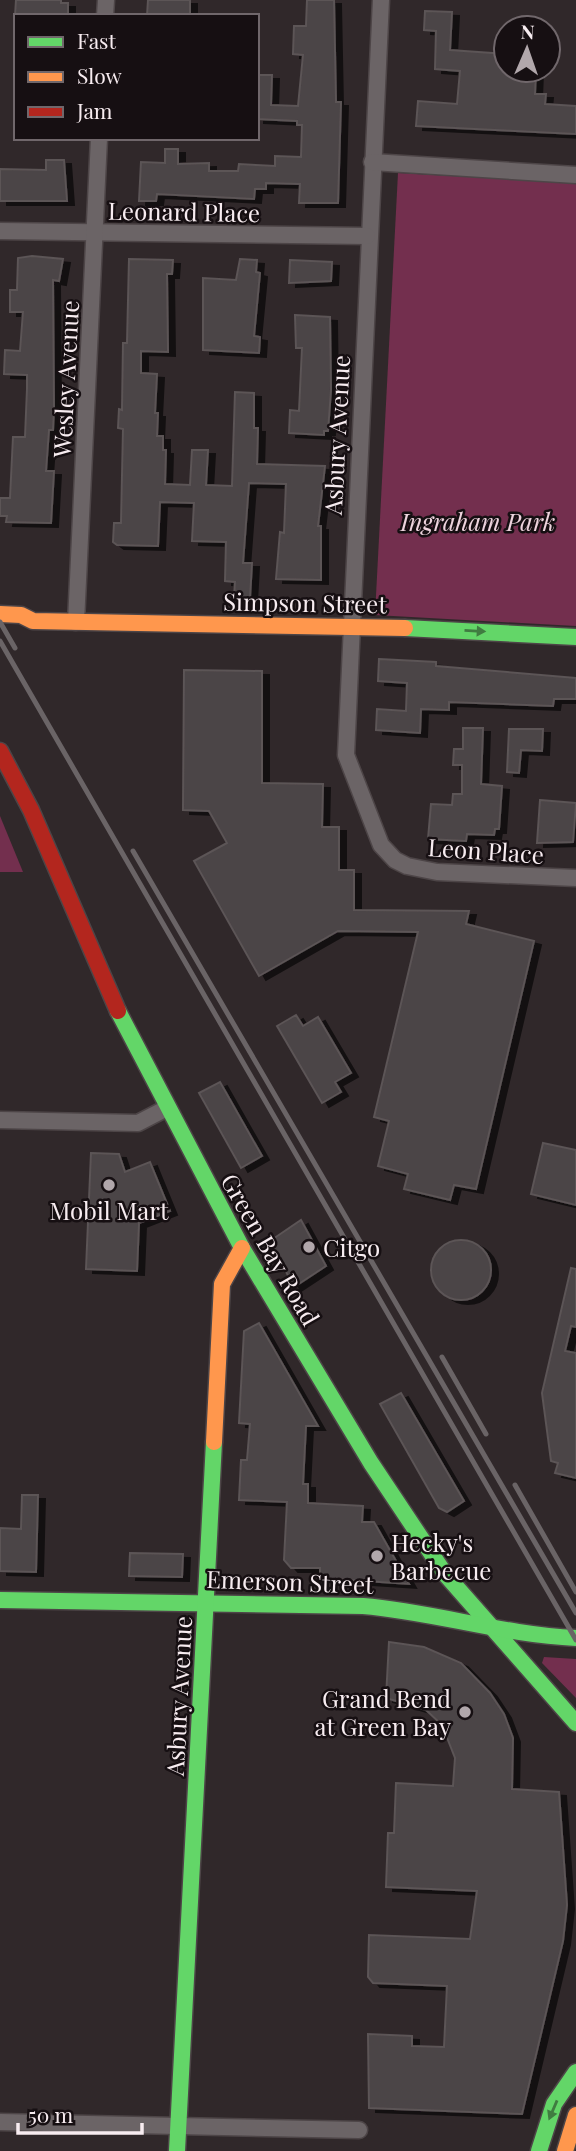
<svg xmlns="http://www.w3.org/2000/svg" width="576" height="2151" viewBox="0 0 576 2151" font-family="'Playfair Display',serif">
<defs>
<filter id="shadow"><feDropShadow dx="7" dy="4" stdDeviation="0" flood-color="#0009"/></filter>
</defs>
<rect width="100%" height="100%" fill="#30282a"/>
<g fill="#732f4e">
<path d="M398 173 576 183V626L375 615Z"/>
<path d="M0 816 23 872H0Z"/>
<path d="M544 1657 576 1659V1698L542 1663Z"/>
</g>
<g fill="#4b4446" stroke="#5b5456" stroke-width="2" filter="url(#shadow)">
<path d="M16 0H61V3H68V16H15Z"/>
<path d="M148 0H190V16H147Z"/>
<path d="M307 0H334L336 102H341L338 203H299L300 184 266 183V189H255L254 199 157 194 156 201H139L141 162 165 163V149H178V164L209 163V171H238L239 164 275 166V156L301 157 302 125H297V121L257 119V75H272L271 105 298 106 303 55 293 54 294 26H306Z"/>
<path d="M425 11 452 12 450 50 506 54V70H536L535 94H546L545 104 576 106V134L416 126 418 101 457 104 460 71 435 69 436 31 424 30Z"/>
<path d="M46 160H64L67 201H0V169L46 170Z"/>
<path d="M32 256 63 259 59 281 53 280 54 409 53 430H49L46 471H54L51 523 6 522 7 516H0V498H10L13 437H25L27 389V375L4 374 5 350 20 351 23 312H10V290H17L18 258Z"/>
<path d="M129 259 173 260 172 274H167L168 352 141 351V373L157 374 155 413H158L157 436H163V450H166L165 484 190 485 192 450H208L206 485 232 486 235 392 254 393V428H258L257 464 325 466 318 526H321V580L276 579 280 532 284 533 286 484 249 483 243 563H252L250 598 234 597 235 582 225 581 226 542 192 541 194 503 160 502 158 546 117 545 113 542 114 523H121L123 429 118 428 119 409 122 410 123 343H127Z"/>
<path d="M240 259 257 260 256 272 260 273 254 336 260 337 259 353 203 350V278L236 280Z"/>
<path d="M290 260 332 262 331 281 289 283Z"/>
<path d="M295 315 330 317 331 390 328 431H324V435L289 433 290 410 299 411 302 348H296Z"/>
<path d="M379 659 436 662V666L576 678V699H554L553 706 449 702V710L421 709 420 733 376 730 377 709 406 711 407 683 378 681Z"/>
<path d="M184 670 262 671V783L323 784 322 827H339V870H354V910L469 911 466 924 534 941 476 1189 454 1185 450 1200 404 1189 408 1174 378 1166 389 1121 374 1117 418 932 338 931 259 976 194 861 227 843 209 811 183 810Z"/>
<path d="M463 728H483L481 784 502 786 499 829H495L494 835 467 834 466 841 428 839 431 804 452 805 453 794H462V765H453L454 749H463Z"/>
<path d="M509 729H543L542 751 521 750 519 773 507 772Z"/>
<path d="M540 800 576 803 573 842 537 843Z"/>
<path d="M296 1015 303 1026 318 1017 351 1073 335 1082 341 1092 322 1103 277 1026Z"/>
<path d="M220 1082 262 1156 241 1168 199 1093Z"/>
<path d="M543 1143 576 1150V1205L531 1194Z"/>
<path d="M91 1153 119 1154 125 1172 150 1162 170 1211 139 1223 137 1271 86 1269Z"/>
<path d="M301 1220 326 1266 294 1287 270 1241Z"/>
<circle cx="461" cy="1270" r="30"/>
<path d="M571 1268 576 1269V1327L571 1326 565 1351 576 1353V1478L555 1473 558 1463 551 1461 542 1393Z"/>
<path d="M259 1323 318 1426H306L303 1484H308V1503L363 1506 362 1522H374L409 1584 320 1578V1568H291L284 1560 287 1502 239 1500 241 1460H247L250 1424 239 1423 244 1331Z"/>
<path d="M401 1393 464 1501 447 1512 439 1508 380 1404Z"/>
<path d="M22 1495H38L36 1572 0 1571V1528L21 1529Z"/>
<path d="M130 1553 183 1554 182 1577 129 1576Z"/>
<path d="M389 1642 424 1647 461 1663 490 1693 504 1714 513 1738 512 1789 559 1792 567 1905 563 1941 522 2114 369 2108 368 2034 412 2036V2046L444 2047 447 1986 373 1983 368 1977 369 1935 470 1939 477 1891 386 1887 388 1833H394L396 1783 453 1786 455 1758 442 1725 426 1710 386 1698Z"/>
</g>
<g fill="none" stroke-linecap="round" stroke-linejoin="round">
<g stroke="#4d4547" stroke-width="19">
<g id="street">
<path d="M381 0 346 755 381 845 395 860 407 866 437 872 576 878"/>
<path d="M105 16 106 0"/>
<path d="M372 162 576 175"/>
<path d="M0 231 367 236"/>
<path d="M76 622 99 138"/>
<path d="M0 1120 138 1123 165 1109"/>
<path d="M0 2122 359 2130"/>
</g>
</g>
<g stroke="#4d4547" stroke-width="19">
<g id="fast">
<path d="M405 628 576 637"/>
<path d="M118 1011 242 1248 371 1463 445 1574 576 1723"/>
<path d="M0 1600 363 1606C435 1612 504 1635 576 1638"/>
<path d="M177 2151 214 1442"/>
<path d="M539 2151 554 2104 576 2072"/>
</g>
</g>
<g stroke="#4d4547" stroke-width="19">
<g id="slow">
<path d="M0 614 21 615 33 621 405 628"/>
<path d="M214 1442 222 1284 242 1248"/>
<path d="M565 2151 576 2115"/>
</g>
</g>
<g stroke="#4d4547" stroke-width="19">
<path id="jam" d="M0 751 31 810 118 1011"/>
</g>
<use href="#street" stroke="#6b6466" stroke-width="16"/>
<use href="#fast" stroke="#63d668" stroke-width="16"/>
<use href="#slow" stroke="#ff974d" stroke-width="16"/>
<use href="#jam" stroke="#b3261e" stroke-width="16"/>
<g stroke="#6a6466" stroke-width="5">
<path d="M0 622 15 648"/>
<path d="M0 641 576 1640"/>
<path d="M133 851 576 1613"/>
<path d="M442 1357 486 1434"/>
<path d="M515 1485 576 1592"/>
</g>
</g>
<defs><path id="oneway-solid" d="M-6-.8H1V-3.2L6.5 0L1 3.2V.8H-6Z" transform="scale(1.75)"/></defs>
<g fill="#407c41">
<use href="#oneway-solid" transform="translate(475 631) rotate(3)"/>
<use href="#oneway-solid" transform="translate(553 2110) rotate(113)"/>
</g>
<g fill="#b1a7ab" stroke="#160f12" stroke-width="2.5">
<circle cx="109" cy="1185" r="7"/>
<circle cx="309" cy="1247" r="7"/>
<circle cx="377" cy="1556" r="7"/>
<circle cx="465" cy="1712" r="7"/>
</g>
<g text-anchor="middle" dominant-baseline="central" stroke-width="5" stroke-linejoin="round" paint-order="stroke">
<g font-size="24" fill="#f7ecf0" stroke="#160f12">
<text transform="translate(184 211) rotate(1)">Leonard Place</text>
<text transform="translate(65 379) rotate(-87)">Wesley Avenue</text>
<text transform="translate(336 435) rotate(-87)">Asbury Avenue</text>
<text transform="translate(305 602) rotate(1)">Simpson Street</text>
<text transform="translate(486 850) rotate(4)">Leon Place</text>
<text transform="translate(271 1249) rotate(60)">Green Bay Road</text>
<text transform="translate(290 1581) rotate(2)">Emerson Street</text>
<text transform="translate(178 1696) rotate(-87)">Asbury Avenue</text>
</g>
<g font-size="24" font-style="italic" fill="#eed4de" stroke="#160f12">
<text x="478" y="521">Ingraham Park</text>
</g>
<g font-size="24" fill="#f7ecf0" stroke="#160f12" text-anchor="start">
<text x="109" y="1210" text-anchor="middle">Mobil Mart</text>
<text x="323" y="1247">Citgo</text>
<text x="391" y="1542">Hecky's<tspan x="391" dy="28">Barbecue</tspan></text>
<text x="451" y="1698" text-anchor="end">Grand Bend<tspan x="451" dy="28">at Green Bay</tspan></text>
</g>
</g>
<rect x="14" y="14" width="245" height="126" fill="#160f12" stroke="#70676b" stroke-width="2"/>
<rect x="28" y="37" width="35" height="10" fill="#63d668" stroke="#70676b" stroke-width="2"/>
<text x="77" y="49" font-size="21" fill="#f7ecf0">Fast</text>
<rect x="28" y="72" width="35" height="10" fill="#ff974d" stroke="#70676b" stroke-width="2"/>
<text x="77" y="84" font-size="21" fill="#f7ecf0">Slow</text>
<rect x="28" y="107" width="35" height="10" fill="#b3261e" stroke="#70676b" stroke-width="2"/>
<text x="77" y="119" font-size="21" fill="#f7ecf0">Jam</text>
<g transform="translate(527 49) rotate(2)"><circle r="33" fill="#160f12" stroke="#70676b" stroke-width="2"/>
<path d="M0-5L12 26L0 18L-12 26Z" fill="#b1a7ab"/>
<text y="-10" font-size="19" font-weight="bold" text-anchor="middle" fill="#f7ecf0">N</text>
</g>
<path d="M18 2123v10h124v-10" fill="none" stroke="#f7ecf0" stroke-width="3.5"/>
<text x="28" y="2123" font-size="21" fill="#f7ecf0" stroke="#160f12" stroke-width="5" paint-order="stroke">50 m</text>
</svg>
